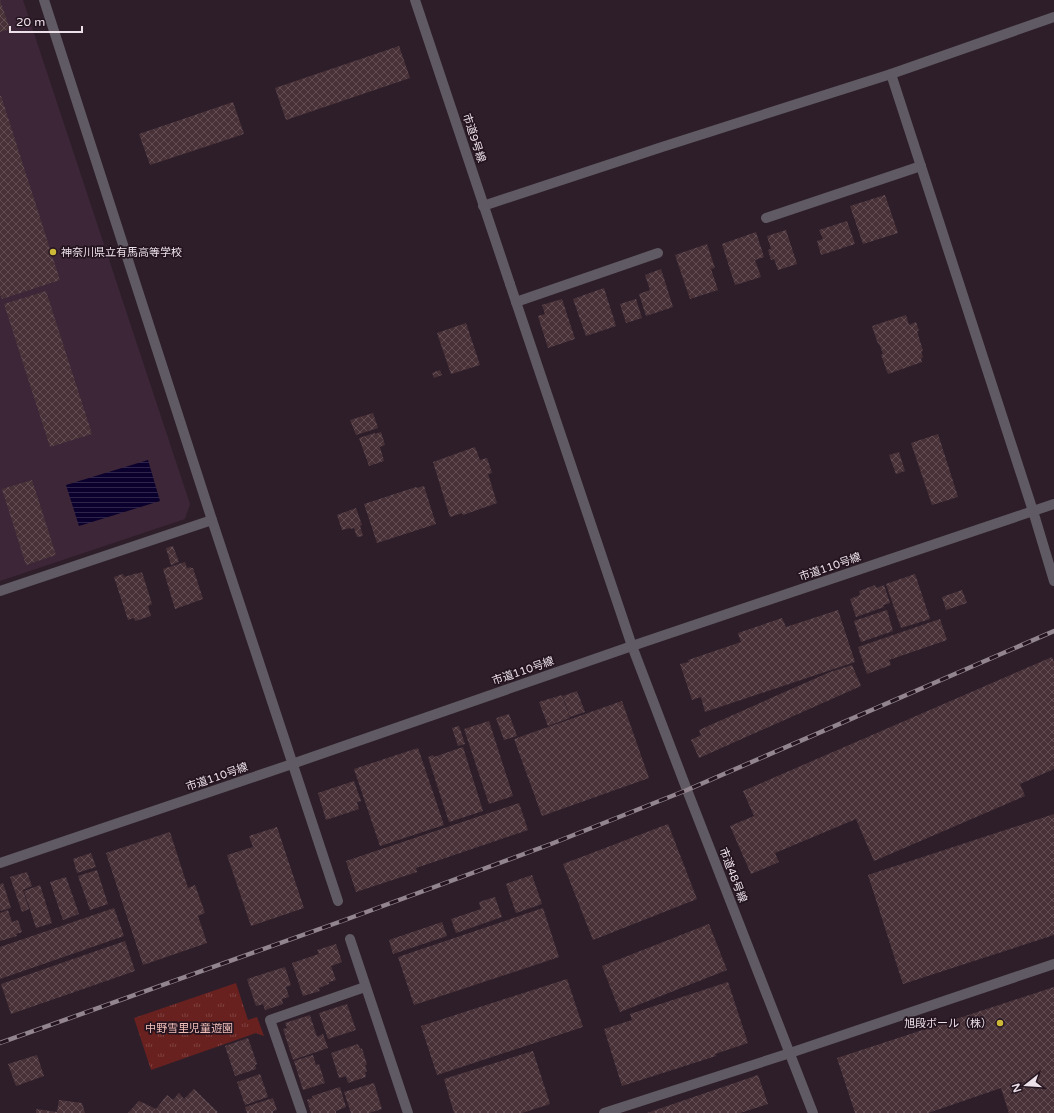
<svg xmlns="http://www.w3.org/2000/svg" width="1054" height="1113" viewBox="0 0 1054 1113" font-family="'Varela Round','Noto Sans JP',sans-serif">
<defs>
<pattern id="grass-tufts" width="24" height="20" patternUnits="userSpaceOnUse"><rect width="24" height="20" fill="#68211e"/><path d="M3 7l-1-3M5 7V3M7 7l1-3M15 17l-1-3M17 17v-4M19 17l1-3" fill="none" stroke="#7e413f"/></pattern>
<pattern id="water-rules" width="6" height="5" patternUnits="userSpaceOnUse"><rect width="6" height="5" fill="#0b002d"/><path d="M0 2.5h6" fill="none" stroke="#2f254b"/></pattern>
<pattern id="building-cross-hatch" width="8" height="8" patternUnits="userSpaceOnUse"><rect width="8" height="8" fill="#483238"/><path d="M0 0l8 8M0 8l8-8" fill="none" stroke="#634f55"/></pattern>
</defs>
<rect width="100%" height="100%" fill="#2e1e2a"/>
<path fill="#3c2637" d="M0 0H23L190 504 185 519 0 581Z"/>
<path fill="url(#grass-tufts)" d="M236 983 248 1020 257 1017 264 1036 256 1033 151 1070 134 1018Z"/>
<path fill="url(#water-rules)" d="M148 460 160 501 79 526 66 485Z"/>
<g fill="url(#building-cross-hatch)">
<path d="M0 0 10 29 0 32Z"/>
<path d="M399 46 410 78 286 120 275 88Z"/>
<path d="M0 96H1L60 280 2 299 0 294Z"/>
<path d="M233 102 244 134 150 165 139 134Z"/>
<path d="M885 195 898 233 863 244 850 206Z"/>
<path d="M847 221 855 244 821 255 817 241 823 239 819 230Z"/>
<path d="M786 230 797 264 778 270 774 259 771 260 768 250 771 249 767 236Z"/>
<path d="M756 232 764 257 755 260 761 277 735 285 722 244Z"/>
<path d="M707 244 715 268 711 269 718 290 690 299 675 255Z"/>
<path d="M661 269 673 307 646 316 639 294 650 290 645 275Z"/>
<path d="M604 288 616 326 586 336 573 299Z"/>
<path d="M46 291 92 434 50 447 4 304Z"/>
<path d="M562 299 575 339 548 348 538 316 545 314 542 305Z"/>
<path d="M636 299 642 318 626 323 620 304Z"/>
<path d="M906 315 909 325 916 322 919 331H917L923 351 921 352 923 357 921 358 922 362 888 374 881 355 883 354 879 343 878 344 872 326Z"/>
<path d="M466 323 480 365 451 374 437 333Z"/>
<path d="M440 370 442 375 434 378 432 373Z"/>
<path d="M373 413 378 428 356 435 350 420Z"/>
<path d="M381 432 385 445 380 447 384 461 369 466 359 438 375 433V434Z"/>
<path d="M938 434 958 497 932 505 911 443Z"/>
<path d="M475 447 480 460 487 458 492 473 488 474 497 503 463 515 462 513 450 517 433 462Z"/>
<path d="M899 452 905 471 896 474 889 455Z"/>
<path d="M32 480 56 555 26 565 2 489Z"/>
<path d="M424 486 436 524 377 543 364 504 416 487 417 488Z"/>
<path d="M356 508 362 525 360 526 363 536 357 537 354 528 350 529V528L342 530 337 515Z"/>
<path d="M173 546 179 562 171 565 166 548Z"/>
<path d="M185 562 187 568 191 567V568H193L203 599 175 609 163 569Z"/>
<path d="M142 572 152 604 148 606 151 616 135 621 134 618 128 620 114 577 123 574 124 577 137 573V574Z"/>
<path d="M915 574 930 619 901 628 886 584Z"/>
<path d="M875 585 876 588 884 585 890 603 883 605 884 607 856 617 850 599 860 595 859 591Z"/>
<path d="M962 590 967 603 946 610 942 597Z"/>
<path d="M838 610 855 662 705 712 701 697 692 700 680 664 689 662 688 660 741 642 738 633 782 618 786 627Z"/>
<path d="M887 610 893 631 861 642 854 621Z"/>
<path d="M940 619 947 640 889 660 891 665 867 674 858 647Z"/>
<path d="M1052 657 1054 662V769L1020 784 1025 796 874 861 856 819 775 853 779 862 751 874 730 826 754 816 743 791Z"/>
<path d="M852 665 861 686 699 758 691 740 701 735 699 730 830 672Z"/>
<path d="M577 691 585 712 570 717 563 696Z"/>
<path d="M562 695 570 718 548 726 539 702Z"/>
<path d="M622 701 649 778 542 816 514 739Z"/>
<path d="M509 714 517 736 504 740 496 718Z"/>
<path d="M489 721 513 796 489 804 464 729Z"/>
<path d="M459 726 465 744 458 746 452 728Z"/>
<path d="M463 747 483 811 449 822 428 757 433 755 434 757Z"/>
<path d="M418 748 444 825 380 846 354 769Z"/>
<path d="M354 781 361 801 357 802 359 809 326 820 318 793Z"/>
<path d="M519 803 528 830 416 868 417 872 356 892 346 861Z"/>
<path d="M1054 814V935L903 984 868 875Z"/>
<path d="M668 824 697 899 593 940 563 864Z"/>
<path d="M277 827 304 908 251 926 227 855 253 847 249 836Z"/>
<path d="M170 832 188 888 195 885 205 913 198 916 207 943 143 965 106 853Z"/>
<path d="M91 853 96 867 77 873 73 859Z"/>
<path d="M97 870 108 904 90 910 78 876Z"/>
<path d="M27 872 32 886 23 890 29 909 22 912 10 877Z"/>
<path d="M532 875 542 904 516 913 506 884Z"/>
<path d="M66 877 79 914 63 920 50 882Z"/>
<path d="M3 883 11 908 0 911V884Z"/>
<path d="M40 885 52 923 36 928 24 891Z"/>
<path d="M495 897 502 917 456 933 451 919 481 909 479 902Z"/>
<path d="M114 908 124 936 0 979V947Z"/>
<path d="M543 908 559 957 414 1005 398 957Z"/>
<path d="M8 910 12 922 18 920 22 932 16 934 17 936 0 941V913Z"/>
<path d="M442 922 447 936 393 954 389 940Z"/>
<path d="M709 924 727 970 620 1012 602 966Z"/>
<path d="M125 941 135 971 11 1014 1 984Z"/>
<path d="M336 944 342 962 331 966 336 980 329 982V984L319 988 320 991 303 996 292 963 319 954 317 950Z"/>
<path d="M285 967 291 985 286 987 289 997 282 999 283 1004 265 1010 263 1004 256 1006 247 979Z"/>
<path d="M567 979 583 1027 437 1075 421 1026Z"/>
<path d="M728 982 748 1043 715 1054 716 1056 622 1086 604 1029 632 1020 630 1014Z"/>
<path d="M1054 987V1113H1009L1001 1088 928 1113H855L837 1058Z"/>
<path d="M347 1004 356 1030 328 1039 319 1013Z"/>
<path d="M310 1015 317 1037 323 1034 328 1048 293 1060 283 1029 287 1028 285 1023Z"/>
<path d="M248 1038 257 1064 255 1065 256 1069 235 1076 225 1046Z"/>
<path d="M358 1044 360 1049 362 1048 367 1065H365L367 1072H365L366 1077 348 1083 346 1076 339 1078 331 1053Z"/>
<path d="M533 1051 550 1104 522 1113H454L444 1079Z"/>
<path d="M37 1055 44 1076 16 1086 8 1064Z"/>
<path d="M313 1055 316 1065 319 1064 325 1083 303 1090 294 1061Z"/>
<path d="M260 1074 268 1097 245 1105 237 1082Z"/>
<path d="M758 1075 768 1104 740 1113H647Z"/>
<path d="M374 1083 382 1109 369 1113H351L344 1092Z"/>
<path d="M340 1087 346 1107 336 1111V1113H311L307 1100 313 1098 312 1096Z"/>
<path d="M194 1089 218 1112 217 1113H128L139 1101 156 1109 167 1095 173 1100 179 1093 184 1099Z"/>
<path d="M273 1098 277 1110 273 1111V1113H247L245 1107Z"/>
<path d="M59 1100 82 1103 85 1113H36V1109L57 1112Z"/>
</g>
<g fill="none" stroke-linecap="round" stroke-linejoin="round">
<path stroke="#5f5a63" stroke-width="10" d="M302 1113 270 1020 365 987"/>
<g stroke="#5f5a63" stroke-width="10">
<path d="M44 0 212 520 338 901"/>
<path d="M891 74 1033 511 1054 581"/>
<path d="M483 206 662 147 891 74 1054 17"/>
<path d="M766 218 921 166"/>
<path d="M510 284 632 646"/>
<path d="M516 302 658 253"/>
<path d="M0 591 212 520"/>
<path d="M350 939 408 1113"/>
<path d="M604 1113 790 1053 1054 964"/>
</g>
<g stroke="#5f5a63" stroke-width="10">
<path d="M415 0 510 284"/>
<path d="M632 646 687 790 813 1113"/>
<path d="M0 863 292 764 632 646 1054 504"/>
</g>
<g stroke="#93858f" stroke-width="4.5">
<path id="rail" d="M0 1043 342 921 551 844 687 790 1054 631"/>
</g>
<use href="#rail" stroke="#241420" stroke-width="3" stroke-dasharray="9" stroke-linecap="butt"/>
</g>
<g fill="#cdb938" stroke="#241420" stroke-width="1.5">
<circle cx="53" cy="252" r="4"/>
<circle cx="1000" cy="1023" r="4"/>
</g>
<g text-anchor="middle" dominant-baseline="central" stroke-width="3.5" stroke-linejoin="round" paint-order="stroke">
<g font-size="11" fill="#ede1e9" stroke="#241420">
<text transform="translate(474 138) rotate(72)">市道9号線</text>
<text transform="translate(830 567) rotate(-19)">市道110号線</text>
<text transform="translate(523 671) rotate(-19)">市道110号線</text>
<text transform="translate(217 777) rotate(-19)">市道110号線</text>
<text transform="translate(733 875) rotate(69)">市道48号線</text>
</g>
<g font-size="11" fill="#ede1e9" stroke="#241420" text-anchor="start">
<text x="61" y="252">神奈川県立有馬高等学校</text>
<text x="992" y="1023" text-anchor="end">旭段ボール（株）</text>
</g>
<g font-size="11" fill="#f2bfb9" stroke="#241420">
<text x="189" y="1028">中野雪里児童遊園</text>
</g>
</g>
<g transform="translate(1026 1085) rotate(253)" stroke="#241420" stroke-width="3" paint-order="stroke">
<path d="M0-3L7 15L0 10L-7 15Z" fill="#ede1e9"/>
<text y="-6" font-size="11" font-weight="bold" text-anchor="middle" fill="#ede1e9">N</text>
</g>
<path d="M10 26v6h72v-6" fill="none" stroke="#ede1e9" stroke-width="2"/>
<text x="16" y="26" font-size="12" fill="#ede1e9" stroke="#241420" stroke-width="3" paint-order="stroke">20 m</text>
</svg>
